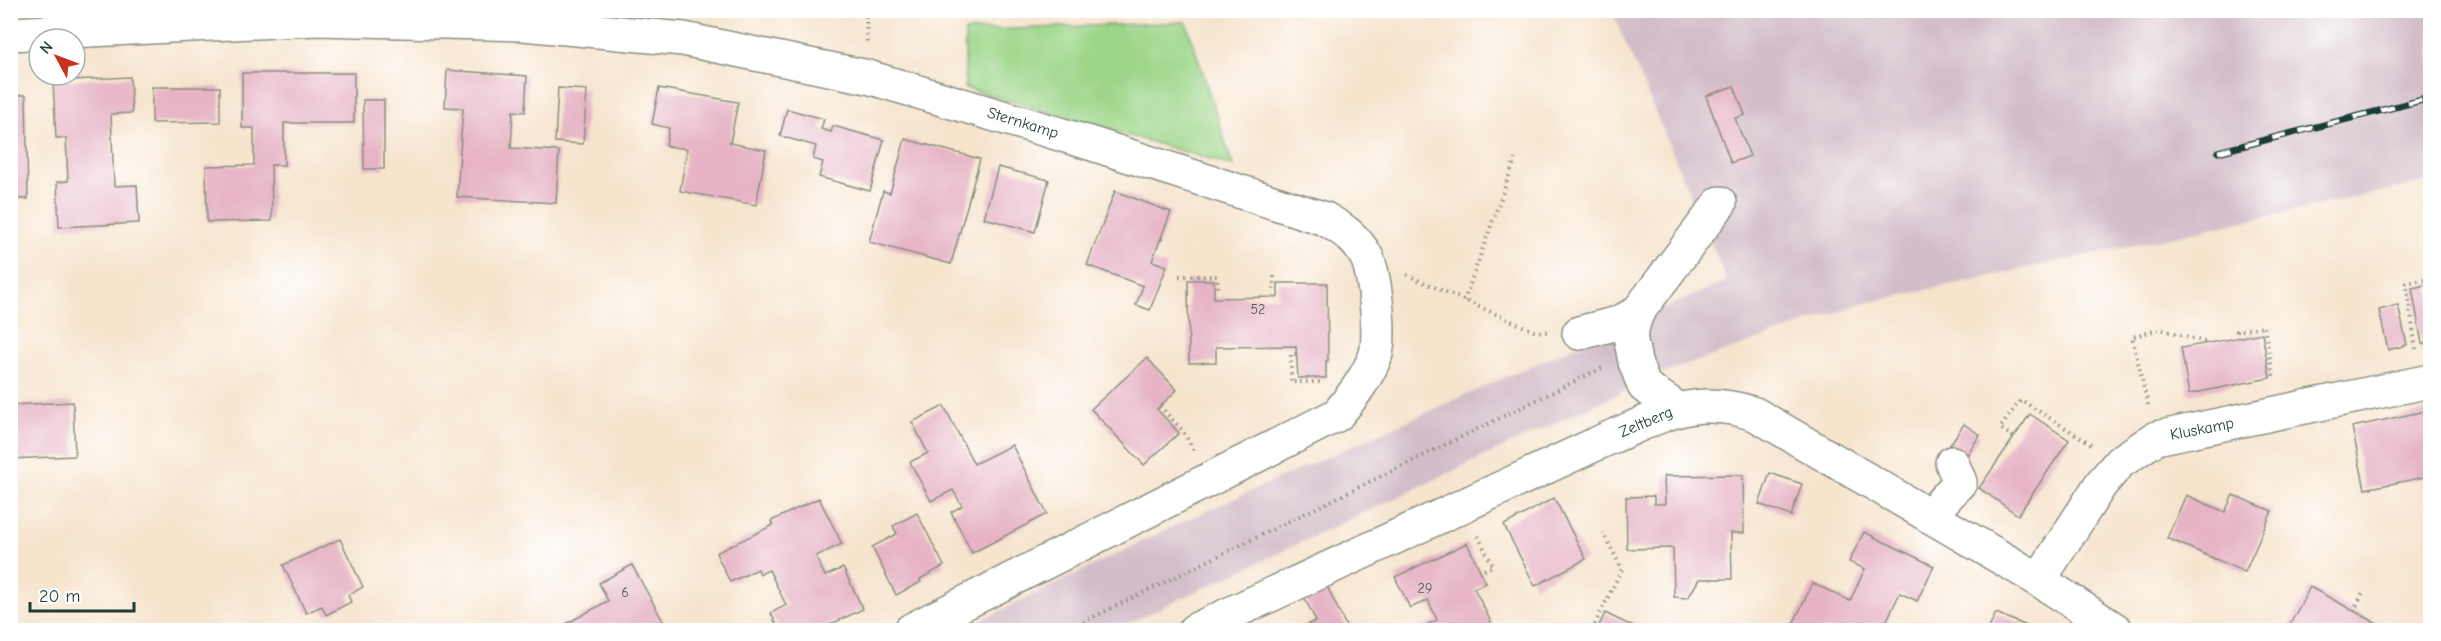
<svg xmlns="http://www.w3.org/2000/svg" width="2441" height="641" viewBox="0 0 2441 641" font-family="'Comic Neue',sans-serif">
<rect width="100%" height="100%" fill="#fff"/>
<filter id="ink" filterUnits="userSpaceOnUse"><feTurbulence type="fractalNoise" baseFrequency=".0167" numOctaves="2"/><feDisplacementMap in="SourceGraphic" scale="12" xChannelSelector="R" yChannelSelector="G"/><feConvolveMatrix kernelMatrix="1 2 1 2 8 2 1 2 1" color-interpolation-filters="sRGB"/></filter>
<filter id="wash" filterUnits="userSpaceOnUse"><feTurbulence type="fractalNoise" baseFrequency=".008" numOctaves="4" result="noise"/><feDisplacementMap in="SourceGraphic" scale="24" xChannelSelector="R" yChannelSelector="G"/><feGaussianBlur stdDeviation="1.35" result="paint"/><feColorMatrix in="noise" values="0 0 0 0 0 0 0 0 0 0 0 0 0 0 0 0 0 1.4 0 .05"/><feComposite in="paint" operator="in"/></filter>
<g filter="url(#wash)">
<rect width="100%" height="100%" fill="#f6e4cd"/>
<path fill="#d2bdc8" d="M1612 11H2430V181L1861 304 1660 374 1114 630H961L1180 523 1535 364 1727 281Z"/>
<path fill="#9dd689" stroke="#5e8a5e" stroke-width="1.5" d="M1186 22 1233 166 965 88V31Z"/>
<g id="blocks">
<g fill="#e6b4c4">
<path d="M447 70 527 76 525 112 513 111 511 148 559 151 556 203 457 197 463 108 445 107Z"/>
<path d="M242 73H354V123H284V165H271L272 221 207 222 206 166 254 165V128H242Z"/>
<path d="M130 77 132 113 111 114 114 186 137 185 139 223 59 227 57 182 68 181 66 138H56L53 81Z"/>
<path d="M1734 86 1745 115 1735 118 1750 156 1731 163 1706 96Z"/>
<path d="M152 87H220V122L152 123Z"/>
<path d="M558 88 587 90 583 144 555 142Z"/>
<path d="M659 88 738 102 730 143 766 150 756 205 680 191 687 149 666 146 669 128 652 124Z"/>
<path d="M10 95H26L28 199H10Z"/>
<path d="M363 100H384V169H364Z"/>
<path d="M787 109 824 119 821 129 831 132 833 126 884 140 870 191 819 177 823 162 813 159 816 146 780 136Z"/>
<path d="M905 139 980 159 951 264 869 242 883 191 890 193Z"/>
<path d="M998 167 1049 180 1035 232 984 218Z"/>
<path d="M1115 191 1171 212 1152 261 1167 266 1150 310 1136 305 1143 286 1087 265Z"/>
<path d="M1188 280H1214V298L1278 297V283H1327L1328 361H1326V378H1298L1296 346 1216 347V362L1189 363Z"/>
<path d="M2430 284V343L2422 344 2412 288Z"/>
<path d="M2398 305 2407 345 2388 350 2379 310Z"/>
<path d="M2262 333 2270 378 2189 394 2181 348Z"/>
<path d="M1147 358 1177 390 1157 409 1179 433 1144 465 1091 409Z"/>
<path d="M73 402 75 456 10 459V405Z"/>
<path d="M944 406 974 464 1012 445 1047 514 972 553 951 512 962 506 953 490 931 501 910 462 928 453 912 422Z"/>
<path d="M2430 410V476L2365 489 2352 427Z"/>
<path d="M2030 414 2069 440 2018 515 1979 488Z"/>
<path d="M1964 424 1980 435 1959 467 1942 456Z"/>
<path d="M1770 473 1802 484 1791 516 1759 504Z"/>
<path d="M1743 475 1744 533H1731L1732 579H1699L1688 598 1674 597 1673 548 1627 549 1626 497 1654 496V504H1665L1664 476Z"/>
<path d="M2186 495 2225 512 2233 495 2272 511 2245 572 2167 538Z"/>
<path d="M819 498 842 544 816 556 825 576 843 568 863 609 819 630H779L771 613 786 605 769 570 760 574 758 569 730 582 716 553 773 525 771 521Z"/>
<path d="M1554 498 1586 559 1535 586 1504 525Z"/>
<path d="M917 513 944 566 920 579 921 582 896 595 872 547 897 534 893 526Z"/>
<path d="M1864 532 1934 566 1917 601 1900 593 1882 630H1790L1813 583 1850 601 1865 569 1849 562Z"/>
<path d="M340 539 363 587 348 595 351 602 326 615 322 606 306 613 283 565Z"/>
<path d="M1467 543 1486 583 1474 588 1495 630H1416L1437 620 1428 600 1410 608 1395 577Z"/>
<path d="M632 565 668 630H555L608 601 599 583Z"/>
<path d="M1326 584 1348 630H1304L1302 627 1316 621 1303 595Z"/>
<path d="M2310 587 2354 611 2390 630H2287Z"/>
<path d="M1605 613 1640 630H1597Z"/>
<path d="M1996 613 2036 630H1988Z"/>
</g>
</g>
</g>
<g filter="url(#ink)">
<use href="#blocks" fill-opacity="0" stroke="#8a9080" stroke-width="1.5"/>
<g fill="none" stroke-linecap="round" stroke-linejoin="round">
<g stroke="#8a9080" stroke-width="36">
<g id="minor">
<path d="M10 34 316 19 523 24 683 39 868 77 1086 142 1325 219C1343 229 1356 238 1366 256 1375 271 1382 339 1375 357 1366 379 1352 397 1337 415L911 630"/>
<path d="M1637 313 1630 335 1635 362 1644 386 1678 409"/>
<path d="M1579 333 1618 323 1637 313 1720 203"/>
<path d="M1929 516 1960 482 1952 463"/>
<path d="M2039 580 2101 484 2120 462 2156 438 2430 381"/>
<path d="M1195 630 1609 438C1664 415 1694 394 1755 414L2039 580 2116 630"/>
</g>
</g>
<g stroke="#8a9080" stroke-width="4" stroke-dasharray="1.5 4.5" stroke-linecap="butt">
<path d="M866 10 867 44"/>
<path d="M1161 239 1166 241"/>
<path d="M1407 275 1534 331 1547 332"/>
<path d="M1179 276H1217L1218 288H1214"/>
<path d="M1274 276V290H1278"/>
<path d="M1464 301 1515 159"/>
<path d="M2239 338 2237 331 2264 326 2274 380"/>
<path d="M2416 349 2406 283 2430 279"/>
<path d="M1296 354H1291V382H1320"/>
<path d="M2148 405 2132 337 2160 329 2208 343"/>
<path d="M1160 406 1183 431 1194 451"/>
<path d="M2013 437 2000 428 2021 400 2091 444"/>
<path d="M1478 536 1493 566 1480 572"/>
<path d="M2354 611 2363 592"/>
<path d="M1067 630 1602 368"/>
<path d="M1592 630 1622 569 1603 533"/>
</g>
<use href="#minor" stroke="#fff" stroke-width="33"/>
<g stroke="#1f3d34" stroke-width="7">
<path id="rail" d="M2218 152 2430 98"/>
</g>
<use href="#rail" stroke="#fff" stroke-width="4.5" stroke-dasharray="14" stroke-linecap="butt"/>
</g>
</g>
<g text-anchor="middle" dominant-baseline="central" stroke-width="5" stroke-linejoin="round" paint-order="stroke">
<g font-size="14" fill="#515b58">
<text x="1258" y="309">52</text>
<text x="1425" y="588">29</text>
<text x="625" y="592">6</text>
</g>
<g font-size="16" fill="#1f3d34" stroke="#fff">
<text transform="translate(1023 123) rotate(17)">Sternkamp</text>
<text transform="translate(1646 422) rotate(-23)">Zeltberg</text>
<text transform="translate(2202 429) rotate(-11)">Kluskamp</text>
</g>
</g>
<rect width="2441" height="641" fill="none" stroke="#fff" stroke-width="36"/>
<g transform="translate(57 57) rotate(311)"><circle r="28" fill="#ffffff" stroke="#a5b1ae" stroke-width="1.5"/>
<path d="M0-4.5L10 22L0 15L-10 22Z" fill="#c8321e"/>
<text y="-9" font-size="16" font-weight="bold" text-anchor="middle" fill="#1f3d34">N</text>
</g>
<path d="M30 602v9h104v-9" fill="none" stroke="#1f3d34" stroke-width="3"/>
<text x="39" y="602" font-size="18" fill="#1f3d34" stroke="#ffffff" stroke-width="4.5" paint-order="stroke">20 m</text>
</svg>
